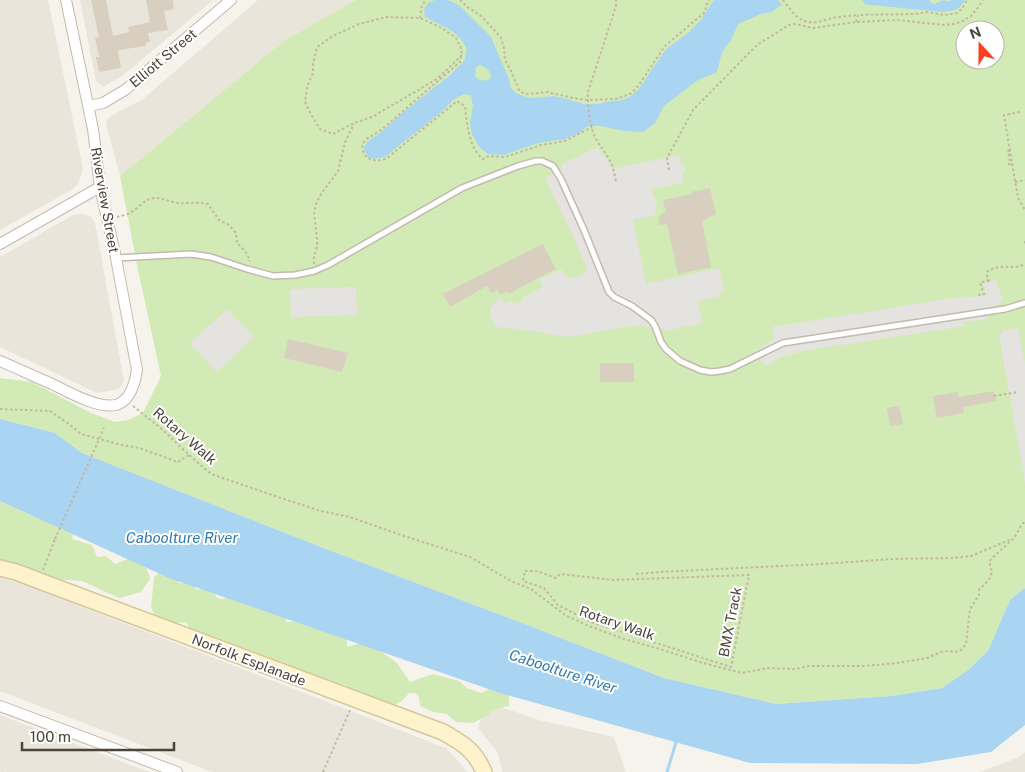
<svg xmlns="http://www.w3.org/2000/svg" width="1025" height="772" viewBox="0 0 1025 772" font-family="'Public Sans',sans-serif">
<rect width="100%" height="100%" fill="#f6f3ec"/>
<g fill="#eae5da">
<path d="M0 0H48L83 169 78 184 73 189 0 230Z"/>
<path d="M80 0H213L122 76 103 87 96 81Z"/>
<path d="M258 0H356L285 40 120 176 107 128 106 122 109 117 143 99Z"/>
<path d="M82 214 90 216 95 223 124 381 119 389 97 393 0 347V257L73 215Z"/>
<path d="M0 577 28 586 446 748 462 765 467 772H212L0 691Z"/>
<path d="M487 702 539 720 614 737 626 772H502L498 753 478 728Z"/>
<path d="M0 715 149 772H1L0 770Z"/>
<path d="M1025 752V772H980L1017 758Z"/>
</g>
<g fill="#d2eab5" fill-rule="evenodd">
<path d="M356 0H1025V588L1010 600 988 651 968 670 942 688 892 696 776 704 664 678 509 618 326 549 82 453 55 433 0 419V378L32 382 89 412 115 422 128 420 143 413 161 376 138 270 120 176 285 40ZM965 30H995V60H965Z"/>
<path d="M0 501 73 534 72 539 92 545 97 557 106 556 115 564 135 556C143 562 148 569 150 579L141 592 119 598 82 581 54 579 0 564Z"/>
<path d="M165 568 177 571 179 583 191 582 198 591 201 587 213 591 217 598 223 599 235 596 285 609 286 622 300 621 347 636V647L361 643 375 647 397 663 410 682 433 674 459 681 467 688 481 693 500 683 509 690V706L494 709 488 715 473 723 456 722 447 714 433 712 420 706 419 697 415 693H409L402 701 389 708 372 703 345 685 332 684 308 673H293L199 634 190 629 186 622 172 624 157 621 151 607 154 577Z"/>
</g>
<g fill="#e5e3e0">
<path d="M597 147 607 160 612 169 679 155 680 163 683 164 685 171 682 173 684 183 652 189 653 197 656 199 657 205 655 207 656 215 633 220 646 284 719 268 724 292 719 293 720 296 698 301 702 323 666 331 655 326 646 327 636 325 568 337 519 329 496 327 490 315 491 307 497 300 502 298 505 304 511 301 516 304 523 301 522 298 543 287 539 280 561 269 565 276 574 278 582 274 587 269 573 236 545 178 561 170 562 164Z"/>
<path d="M995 280 1003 299 985 320 964 322 965 326 802 351 779 358 766 366 754 352 774 339 772 327 953 298 984 296 987 295 983 284Z"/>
<path d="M356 287 357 315 291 317 290 289Z"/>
<path d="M227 309 254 337 217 372 190 343Z"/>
<path d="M1018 328 1025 364V483L999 335 1002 334V331Z"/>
</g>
<g fill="#a9d4f2" fill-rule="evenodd">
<path d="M435 0H448L459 5 491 37 509 79 511 88 516 93 523 96 531 98 555 96 584 104H600L605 102 616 101 625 99 631 96 638 90 666 49 688 33 700 21 714 0H778L782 5 771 12 761 14 738 24 731 40 722 52 717 72 698 80 664 106 655 123 643 132 625 131 601 126H588L579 133 565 139 538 143 504 155 488 154 479 147 472 134 470 123 473 106 471 95 465 94 454 99 440 113 386 156C380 159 375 159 368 158L364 148 368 141 379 134 401 114 450 75 464 61 467 50C460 31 442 26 425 17L424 9 428 3ZM480 65C486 68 491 70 491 78 485 82 480 82 475 76L476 67Z"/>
<path d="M862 0H930V2L934 4 944 0 948 2 951 0H965C960 10 953 11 943 12L871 5 865 4Z"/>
<path d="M0 419 55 433 82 453 326 549 509 618 664 678 776 704 892 696 942 688 968 670 988 651 1010 600 1025 588V725L991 752 917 764 750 763 500 693 169 578 0 501Z"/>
</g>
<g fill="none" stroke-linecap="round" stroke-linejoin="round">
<path stroke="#a9d4f2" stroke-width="3" d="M667 772 677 739"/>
</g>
<g fill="#d8cfc1">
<path d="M91 0H106L113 36 129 32 128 27 150 22 146 0H173L174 9 164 11 168 30 148 33 150 42 146 43V46L118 50 121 68 99 72 96 57H99L95 38 99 37Z"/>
<path d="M710 188 716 214 702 221 711 267 678 274 667 224 660 225 658 217 661 216 660 214 666 212 663 200 692 194 691 192Z"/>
<path d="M543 244 556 269 508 294 507 291 500 295 498 290 491 293 487 286 450 307 443 294Z"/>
<path d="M288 339 348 353 342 372 284 358Z"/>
<rect x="600" y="363" width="34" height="19"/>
<path d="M994 391 996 401 963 407 964 413 937 418 933 396 958 392 959 397Z"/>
<path d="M899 406 903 424 890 426 887 408Z"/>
</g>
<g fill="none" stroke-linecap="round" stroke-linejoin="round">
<g stroke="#c2bbae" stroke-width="8">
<path id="lane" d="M116 258 191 254 211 257 247 269 273 276 295 275 314 271 328 265 462 188 518 166 536 161H542L553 166 561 179 584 230 609 292 614 297 632 306 651 320 655 326 661 342 666 349 680 361 700 370 711 372 720 371 730 369 783 343 1005 309 1025 303"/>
</g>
<g stroke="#c2bbae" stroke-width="12">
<g id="street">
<path d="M89 106 103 103 125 90 231 0"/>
<path d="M0 244 100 187"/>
<path d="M0 361C17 368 33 376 50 383 67 391 97 409 116 405 130 401 135 383 137 370L116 258 100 187 93 129 66 0"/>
<path d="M0 706 177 772"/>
</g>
</g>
<g stroke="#d6c79b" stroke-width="18">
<path id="secondary" d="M0 568 16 572 45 583 443 732C463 744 474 749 484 772"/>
</g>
<g stroke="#c4b79f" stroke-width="2" stroke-dasharray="2.5 2.5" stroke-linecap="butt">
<path d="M460 0 466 6 481 16 497 33 501 38 504 48 505 60 511 71 519 90 523 93 529 94 547 92 573 98 587 100 616 99 625 96 632 93 638 86 665 46 705 12 707 3 709 0"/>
<path d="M783 0C788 6 793 14 799 18 812 27 825 19 838 17 845 16 852 16 858 15"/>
<path d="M420 18 422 5 426 0"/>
<path d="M856 22 858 15 914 14 928 12 944 15 951 14 957 13 962 9 967 0"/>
<path d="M462 55 437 79 372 117 354 123 333 134 320 129 312 116 305 102 307 87 313 73V64L317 47 333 36 359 24 387 17 420 18 442 28 456 38 462 50 460 62 381 130C376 134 367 137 364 142 362 145 362 147 363 150 366 162 376 161 386 159L457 101 462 104 465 107C467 123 469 149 483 159L489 156 505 157 541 145 565 141 592 127"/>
<path d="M1010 151 1004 115 1020 112"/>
<path d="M1008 164H1010L1008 151H1010L1018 198 1025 210"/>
<path d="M669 170 667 158 693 110 757 45 789 25 795 24 813 28 856 22 897 20 944 25 954 24 963 21 971 16 977 9 983 0"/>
<path d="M616 181C614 173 613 166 609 159 604 150 598 144 594 135 590 125 587 103 588 92L616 6V0"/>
<path d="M1015 182 1025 180"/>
<path d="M117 217C121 216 127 215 131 212 138 209 144 200 150 199 158 196 165 200 173 202 185 205 195 201 208 204L219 220 229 225 236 233 237 243 245 251 250 260 249 261"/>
<path d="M1025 241V245"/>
<path d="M314 264V256L317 247V239L314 213 316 204 321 194 338 171 345 142 354 124"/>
<path d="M989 282 987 276V272C1001 262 1011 271 1025 264"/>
<path d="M979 296 980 294H984L980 283 989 280"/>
<path d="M994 396 1018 392"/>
<path d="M133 406 163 430 189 455 211 474 287 500 321 511 350 517 401 535 470 557 511 581 531 589 565 615 589 626 624 639 660 649 703 663 742 673 767 668 794 669 810 666H865L897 663 927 658 941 652 948 651 955 652 961 650 966 644 970 609 979 595V590C987 581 996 577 989 562L991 559 1014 538 1022 524 1025 522"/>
<path d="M0 409 50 411 69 424 81 434 122 445 139 448 178 462 189 455"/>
<path d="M43 570 55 539"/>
<path d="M525 571H537L556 578 560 574 613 580 749 575 731 667 591 622 558 605 544 588 523 581Z"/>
<path d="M636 574 660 572 821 564 893 559 954 558 971 556 1012 539"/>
<path d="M323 772 350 710"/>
</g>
<use href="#lane" stroke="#fff" stroke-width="5"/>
<use href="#street" stroke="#fff" stroke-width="10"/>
<use href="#secondary" stroke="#fff3cd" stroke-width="15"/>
<path stroke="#c4b79f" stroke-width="2" stroke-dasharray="2.5 2.5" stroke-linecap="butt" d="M55 539 104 428"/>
</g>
<g text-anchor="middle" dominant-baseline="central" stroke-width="4" stroke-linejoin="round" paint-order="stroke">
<g font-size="14" fill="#4b4439" stroke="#fff">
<text transform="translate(163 58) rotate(-40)">Elliott Street</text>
<text transform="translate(105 200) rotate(80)">Riverview Street</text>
<text transform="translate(185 436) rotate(41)">Rotary Walk</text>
<text transform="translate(730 622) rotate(-79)">BMX Track</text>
<text transform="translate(617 623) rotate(19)">Rotary Walk</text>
<text transform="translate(249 660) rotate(21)">Norfolk Esplanade</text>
</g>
<g font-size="15" font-style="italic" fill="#2e7ab2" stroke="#fff">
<text x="182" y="537">Caboolture River</text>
<text transform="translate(563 671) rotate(18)">Caboolture River</text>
</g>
</g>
<g transform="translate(980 45) rotate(339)"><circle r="24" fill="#ffffff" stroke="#b7b4b0"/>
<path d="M0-4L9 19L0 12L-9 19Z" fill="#fc3f1d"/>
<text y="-8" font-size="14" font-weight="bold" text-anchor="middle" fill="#4b4439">N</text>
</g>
<path d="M22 742v8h152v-8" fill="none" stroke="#4b4439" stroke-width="2.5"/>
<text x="30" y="742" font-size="15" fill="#4b4439" stroke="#ffffff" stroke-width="4" paint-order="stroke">100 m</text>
</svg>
